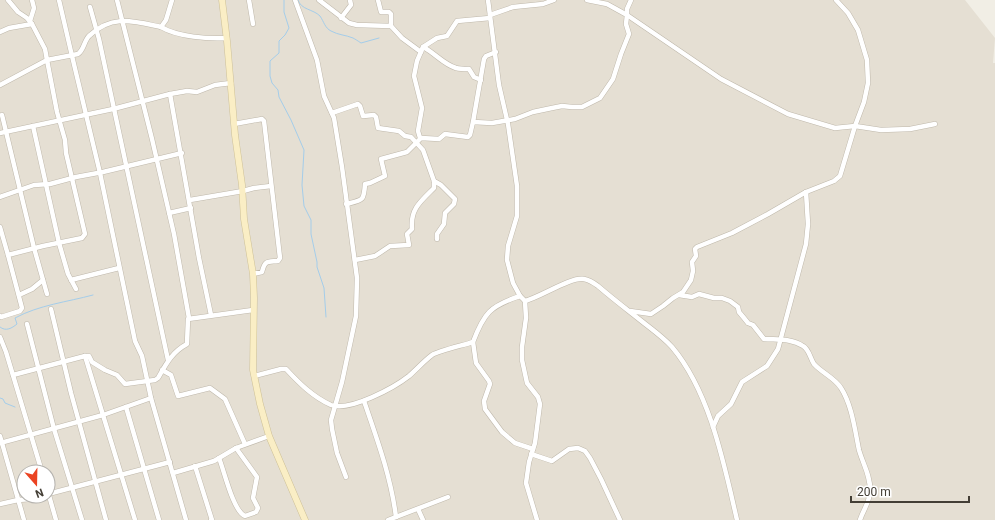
<svg xmlns="http://www.w3.org/2000/svg" width="995" height="520" viewBox="0 0 995 520" font-family="Roboto,sans-serif">
<rect width="100%" height="100%" fill="#f1eee5"/>
<path fill="#e5dfd3" fill-rule="evenodd" d="M0 0H965L995 38 993 63H995V520H0ZM24 472H48V496H24Z"/>
<g fill="none" stroke-linecap="round" stroke-linejoin="round">
<g stroke="#a4cdea" stroke-width="1">
<path d="M284 0V12L289 28 285 35 279 41V53L270 61V76L272 83 278 90 279 97 291 120 304 150 302 185 304 206 311 220V234L317 262V267L324 288 326 317"/>
<path d="M298 0C301 10 313 9 320 16 324 22 325 28 331 31 338 35 346 35 353 38 355 39 358 41 361 43L379 38"/>
<path d="M0 327C6 332 12 328 17 324L15 318C39 305 67 302 93 295"/>
<path d="M0 398 3 399 5 403 15 407"/>
</g>
<g stroke="#bfb8ab" stroke-width="5.5">
<g id="street">
<path d="M8 0 18 12 27 18 32 24 45 49 47 60 78 54C84 50 84 41 89 36 112 14 133 21 161 27L166 20 172 0"/>
<path d="M59 0 72 56 100 173 135 341 142 356 151 398 186 520"/>
<path d="M117 0 152 139 174 234 189 318"/>
<path d="M249 0 253 24"/>
<path d="M295 0 317 60 324 96 334 118 342 167 357 278 356 316 342 382 331 420 332 429 337 453 346 477"/>
<path d="M319 0 349 23 357 25 391 26"/>
<path d="M378 0 381 12H389L391 14V26L402 38 421 52"/>
<path d="M488 0 499 85 508 124 517 186V216L508 246 507 260 513 283 520 296 525 301C541 297 570 277 584 279 589 280 594 283 598 286 613 299 629 311 644 323 653 330 664 338 672 347 710 392 724 464 737 520"/>
<path d="M631 0 627 9V15L721 79 788 114 835 128 855 126 881 130 910 129 935 124"/>
<path d="M90 7 99 39 168 360"/>
<path d="M490 15 513 7 543 4 554 0"/>
<path d="M341 18 351 5 350 0"/>
<path d="M30 21 34 8 32 0"/>
<path d="M161 27C178 37 208 39 227 38"/>
<path d="M0 32 9 28 32 24"/>
<path d="M423 47C435 53 443 64 456 68 460 69 464 69 469 69L474 77 481 80"/>
<path d="M0 85 47 60 57 112 65 140 66 153 85 234 82 238 43 246 8 255 22 308 20 311 1 317 0 316"/>
<path d="M170 94 199 258 211 315"/>
<path d="M332 113 358 104 360 106 363 116 374 115 376 117 378 128 399 131 405 136 411 137 423 150 434 181V188C421 201 410 209 412 229L407 234 409 245 390 246 375 256 355 260"/>
<path d="M2 115 34 248 47 294"/>
<path d="M473 122 484 59 486 56 496 52"/>
<path d="M234 124 262 119 264 121 280 258 278 261C267 262 265 260 262 272L253 274"/>
<path d="M33 126 59 243 68 274 76 289"/>
<path d="M0 133 113 109 170 94 187 91 197 92 215 85 231 83"/>
<path d="M420 138 418 131 422 108 414 76 417 61 423 47 437 38 447 36 457 21 490 18"/>
<path d="M434 181 441 185 455 199 454 204 445 213 444 224 437 234V239"/>
<path d="M0 197 34 185 50 184 76 177 103 172 182 153"/>
<path d="M190 200 243 191 254 188 271 186"/>
<path d="M346 204C363 200 364 201 365 184L370 183 385 176 381 159 407 152 421 138 439 139 445 134 468 137 470 135 473 122 492 123 515 119 533 112 552 108 562 106 572 107H582L600 98 613 79 621 54 629 34 626 24 627 15 607 4 587 0"/>
<path d="M169 213 191 208"/>
<path d="M0 227 8 255"/>
<path d="M71 280 119 268"/>
<path d="M19 295 32 289 43 280"/>
<path d="M679 295 692 297 699 294 714 298H722L730 301 738 307 739 312 744 318 748 323 753 325 764 339C777 340 791 338 803 346 809 349 810 358 814 364 822 373 835 378 841 388 852 405 855 431 859 450 863 464 871 477 870 491 870 502 863 510 860 520"/>
<path d="M525 301 526 318 522 347V360L527 383 538 397 540 404 535 443 529 462 526 483 537 520"/>
<path d="M51 309 71 393 106 520"/>
<path d="M630 311 651 314 663 306 673 298 683 292 691 280 693 271 692 262 696 256 695 249 697 247 732 233 768 214 806 192 834 181 840 176 855 126 864 102 868 83 867 60 858 30 848 13 836 0"/>
<path d="M27 324 54 429 82 520"/>
<path d="M0 337 6 352 42 472"/>
<path d="M473 342 476 363 489 381 490 384 484 401 485 409 502 432 515 443 533 449"/>
<path d="M85 356 135 520"/>
<path d="M162 370 171 375 178 396 210 388 225 399 245 444"/>
<path d="M13 375 85 356H89L92 362 105 370 117 375 125 384 155 380 158 378C166 364 172 352 187 344L188 319 253 310"/>
<path d="M254 376 281 369H286C299 383 313 397 331 405 350 412 395 387 409 376 417 369 424 361 432 355 438 351 464 345 473 342 484 313 490 306 520 296"/>
<path d="M364 401C377 439 391 477 396 517"/>
<path d="M126 407 159 520"/>
<path d="M713 427 718 416 731 404 742 382 767 366 778 349 806 244 808 224 806 192"/>
<path d="M0 436 24 520"/>
<path d="M0 443 103 415 151 398"/>
<path d="M531 454 552 461 569 449 578 448 585 451 590 458 601 479 620 520"/>
<path d="M219 458C224 470 233 511 245 516L256 512 258 508 253 498 257 477 236 448"/>
<path d="M195 466 212 520H211"/>
<path d="M173 473 214 461 236 448 269 436"/>
<path d="M48 492 56 520"/>
<path d="M48 494 170 462"/>
<path d="M0 504 18 500 31 499 43 496"/>
<path d="M418 509 423 520"/>
<path d="M388 520 448 497"/>
</g>
</g>
<g stroke="#cec197" stroke-width="7">
<path id="secondary" d="M222 0 227 41 235 135 242 185 244 219 253 274 254 298 253 370 260 404 269 436 305 520"/>
</g>
<use href="#street" stroke="#fff" stroke-width="4.5"/>
<use href="#secondary" stroke="#faeec5" stroke-width="6"/>
</g>
<g transform="translate(36 484) rotate(160)"><circle r="19" fill="#ffffff" stroke="#b4b2ae"/>
<path d="M0-3L7 15L0 10L-7 15Z" fill="#eb4322"/>
<text y="-6" font-size="11" font-weight="bold" text-anchor="middle" fill="#433e35">N</text>
</g>
<path d="M851 496v6h118v-6" fill="none" stroke="#433e35" stroke-width="2"/>
<text x="857" y="496" font-size="12" fill="#433e35" stroke="#ffffff" stroke-width="3" paint-order="stroke">200 m</text>
</svg>
